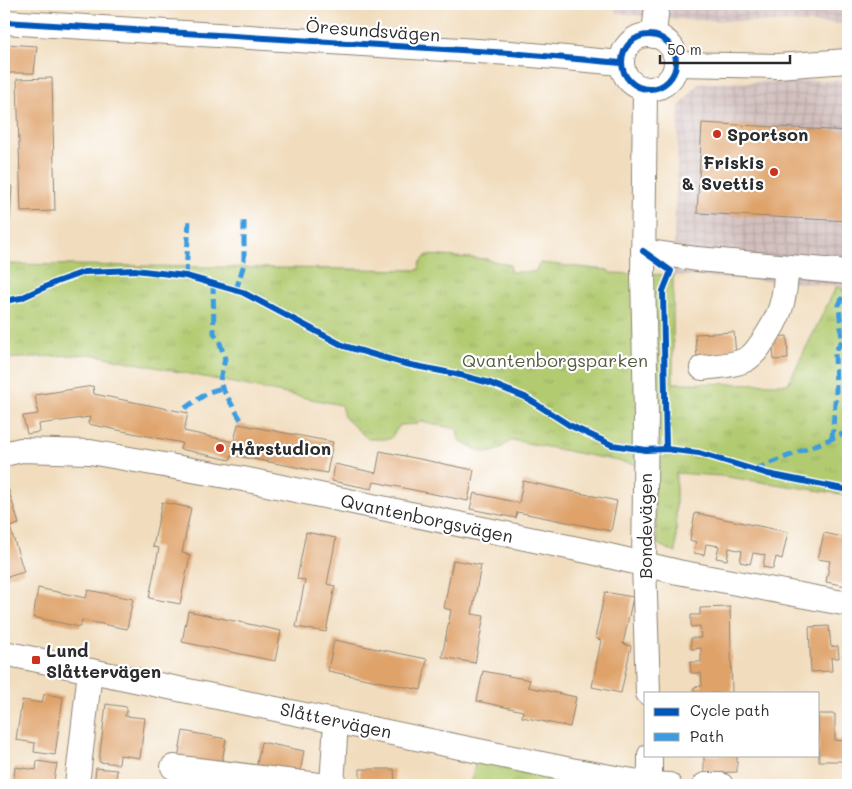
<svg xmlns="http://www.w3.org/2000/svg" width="852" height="789" viewBox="0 0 852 789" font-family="Mali,sans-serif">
<defs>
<pattern id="industrial-grid" width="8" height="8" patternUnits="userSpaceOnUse" patternTransform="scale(1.25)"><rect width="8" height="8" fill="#d1bfbd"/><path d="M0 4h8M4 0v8" fill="none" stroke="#b4a4a3"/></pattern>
<pattern id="grass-tufts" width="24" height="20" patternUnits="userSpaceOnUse" patternTransform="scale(1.25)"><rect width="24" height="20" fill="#b2cb71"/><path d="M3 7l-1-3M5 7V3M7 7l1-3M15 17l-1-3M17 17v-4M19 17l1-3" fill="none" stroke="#99ae62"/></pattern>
</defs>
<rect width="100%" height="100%" fill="#fff"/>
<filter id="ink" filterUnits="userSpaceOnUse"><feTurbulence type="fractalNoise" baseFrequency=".02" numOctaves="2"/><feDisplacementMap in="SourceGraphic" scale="10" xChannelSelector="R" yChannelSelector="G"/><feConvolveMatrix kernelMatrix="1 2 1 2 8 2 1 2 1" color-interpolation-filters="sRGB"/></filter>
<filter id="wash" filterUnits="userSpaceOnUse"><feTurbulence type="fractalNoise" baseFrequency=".0096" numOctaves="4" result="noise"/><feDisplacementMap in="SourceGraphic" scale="20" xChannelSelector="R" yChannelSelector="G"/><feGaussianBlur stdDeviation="1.12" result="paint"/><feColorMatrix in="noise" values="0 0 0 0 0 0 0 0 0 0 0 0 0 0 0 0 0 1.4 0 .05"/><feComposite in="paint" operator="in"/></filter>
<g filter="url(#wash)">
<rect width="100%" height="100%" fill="#f1ddbe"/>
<g fill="url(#industrial-grid)">
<path d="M616 4H848V24L688 20 615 13Z"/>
<path d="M848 80V286L673 275 679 107 699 83Z"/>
</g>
<g fill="url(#grass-tufts)" stroke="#6e7b4e">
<path d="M427 255 486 259 510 265V272H535L540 263 608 270 610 273 673 275V383L788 384 836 287 848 289V495L721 476 676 473V553L657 544 653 468 512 440C488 459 484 454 459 440L457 429 419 421 418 424 400 425 390 439H368L344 417 341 405 91 354 4 359V264L419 270 420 263Z"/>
<path d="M478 750 650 785H471Z"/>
</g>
<g id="blocks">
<g fill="#dfa36b">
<path d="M4 44 37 46 34 73H4Z"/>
<path d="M52 78 55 211 21 212 17 79Z"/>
<path d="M702 123 848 131V221L697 213Z"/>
<path d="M4 186H12L10 220H4Z"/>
<path d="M734 332 736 355 697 358 695 334Z"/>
<path d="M787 336 788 359 774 360 772 337Z"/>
<path d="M93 386 94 394 188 413 184 431 234 442 238 424 333 442 327 473 232 455 230 460 180 449 182 443 88 424 90 417 39 424 40 432 27 434 23 416 38 414 35 395Z"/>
<path d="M380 451 474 470 468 501 374 482 372 489 332 481 335 464 376 473Z"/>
<path d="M4 478H5L19 524 10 527 24 572 4 578Z"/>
<path d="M523 481 617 501 611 531 517 512 516 518 470 509 474 493 519 503Z"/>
<path d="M162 502 191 508 182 553 190 555 180 604 149 598 159 548 153 547Z"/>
<path d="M695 513 788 532 782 559 776 557 773 569 763 567 765 555 753 553 750 564 740 562 742 551 729 548 727 560 716 558 719 546 713 545 706 544 704 555 694 553 696 542 690 540Z"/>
<path d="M306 532 336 538 327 584 335 586 326 632 296 627 305 580 297 579Z"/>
<path d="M824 533 848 538V577L846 586 826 582 830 561 818 559Z"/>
<path d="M453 560 481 565 472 614 484 616 475 663 442 657 451 610 444 608Z"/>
<path d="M38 588 86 598 88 590 133 599 127 629 82 620 80 627 33 617Z"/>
<path d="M605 592 633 597 623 644 631 646 621 693 592 687 601 640 595 638Z"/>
<path d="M730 607 732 693H694V687L702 686 701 673H691L690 662H701V648L691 649V638H701L700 626 691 627V615H700V608Z"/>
<path d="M188 611 281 631 275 661 182 642Z"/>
<path d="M829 626 831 647 838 646 839 658H831L832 671 811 672 809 627Z"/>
<path d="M334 640 427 659 421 690 328 671Z"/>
<path d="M483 671 530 680 528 687 576 697 570 727 522 717 523 711 477 701Z"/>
<path d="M44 694 63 697 55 755 34 752 35 743 16 740 22 700 42 703Z"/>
<path d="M106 704 127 707 125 716 145 718 140 758 120 755 119 764 99 762Z"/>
<path d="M818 714H835V740L845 741V761H819Z"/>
<path d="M183 731 226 739 221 767 178 758Z"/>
<path d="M261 742 304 751 299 778 256 770Z"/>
<path d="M704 755H737V772L704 773Z"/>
<path d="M37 761 57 764 53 785H13L15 767 36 770Z"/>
<path d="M96 768 117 770 116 779 135 781V785H94Z"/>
<path d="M360 769H394L395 785H360Z"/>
</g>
</g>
</g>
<g filter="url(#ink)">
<use href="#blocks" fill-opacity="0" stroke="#8e8474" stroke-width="1"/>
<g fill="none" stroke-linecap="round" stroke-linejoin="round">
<g stroke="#8e8474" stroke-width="26">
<g id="minor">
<path d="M4 22 510 53 621 63"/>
<circle cx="649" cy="62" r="27"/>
<path d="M654 36 657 4"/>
<path d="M676 64 777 66 848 61"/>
<path d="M645 89 643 274 646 415 644 563 648 693"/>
<path d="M643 251 697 259 848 272"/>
<path d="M702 368C717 366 732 366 745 360 752 357 757 350 761 344 780 318 786 299 786 267"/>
<path d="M4 454 21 450 90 452 243 479 592 552 678 572 848 604"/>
<path d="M4 653 571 770 650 784 669 785"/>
<path d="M650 755V785"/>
<path d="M173 767 319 785"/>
<path d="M77 785 90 671"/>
<path d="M332 785 336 722"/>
<path d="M705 785H721"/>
</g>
</g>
<use href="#minor" stroke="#fff" stroke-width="24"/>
<g stroke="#3d9ce1" stroke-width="5" stroke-dasharray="10 5" stroke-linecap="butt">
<path d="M186 276 189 219"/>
<path d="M213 283 214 333 220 343 225 359 220 380 222 388 241 420"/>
<path d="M236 290 244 264V221"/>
<path d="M185 408 209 392 222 388"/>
<path d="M832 439 836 391 835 352 842 341 839 305 845 292 848 272"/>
<path d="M756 469 848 432"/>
</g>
<g stroke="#fff" stroke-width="9">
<g id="cycleway">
<path d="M4 22 510 53 621 63"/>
<circle cx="649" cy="62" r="27"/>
<path d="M643 251 671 271 663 291 666 449"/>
<path d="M4 301 21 298 56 282 84 272 135 270 186 276 242 292 344 346 406 364 456 374 490 383 525 397 569 425 612 445 646 450 666 449 699 453 768 474 848 490"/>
</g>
</g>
<use href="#cycleway" stroke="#0057b8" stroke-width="6"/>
</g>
</g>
<g fill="#c8321e" stroke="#fff" stroke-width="2">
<circle cx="717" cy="134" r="5"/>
<circle cx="774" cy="172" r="5"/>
<circle cx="220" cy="448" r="5"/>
<rect x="31" y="655" width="10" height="10" rx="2.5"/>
</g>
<g text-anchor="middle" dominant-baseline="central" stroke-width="4.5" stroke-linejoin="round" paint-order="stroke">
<g font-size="18" fill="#2b2b2b" stroke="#fff">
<text transform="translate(373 30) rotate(4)">Öresundsvägen</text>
<text transform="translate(427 518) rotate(12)">Qvantenborgsvägen</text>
<text transform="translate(645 526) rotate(-90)">Bondevägen</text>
<text transform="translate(336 720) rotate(12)">Slåttervägen</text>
</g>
<g font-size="18" font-weight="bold" fill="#2b2b2b" stroke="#fff" text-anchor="start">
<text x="727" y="134">Sportson</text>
<text x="764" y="162" text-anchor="end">Friskis<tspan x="764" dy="21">&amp; Svettis</tspan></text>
<text x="230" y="448">Hårstudion</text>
<text x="46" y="650">Lund<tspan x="46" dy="21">Slåttervägen</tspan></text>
</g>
<g font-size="18" fill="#545b40" stroke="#fff">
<text x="555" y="360">Qvantenborgsparken</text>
</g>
</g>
<rect width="852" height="789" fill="none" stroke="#fff" stroke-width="20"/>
<rect x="644" y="692" width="175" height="65" fill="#ffffff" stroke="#aaaaaa"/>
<rect x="654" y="708" width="25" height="8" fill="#0057b8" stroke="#aaaaaa"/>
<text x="690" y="716" font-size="15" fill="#2b2b2b">Cycle path</text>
<rect x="654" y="733" width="25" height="8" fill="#3d9ce1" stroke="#aaaaaa"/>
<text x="690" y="742" font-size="15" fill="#2b2b2b">Path</text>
<path d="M660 55v8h130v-8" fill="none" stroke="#2b2b2b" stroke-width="2.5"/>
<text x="667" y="55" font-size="15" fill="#2b2b2b" stroke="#ffffff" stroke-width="4" paint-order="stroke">50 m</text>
</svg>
